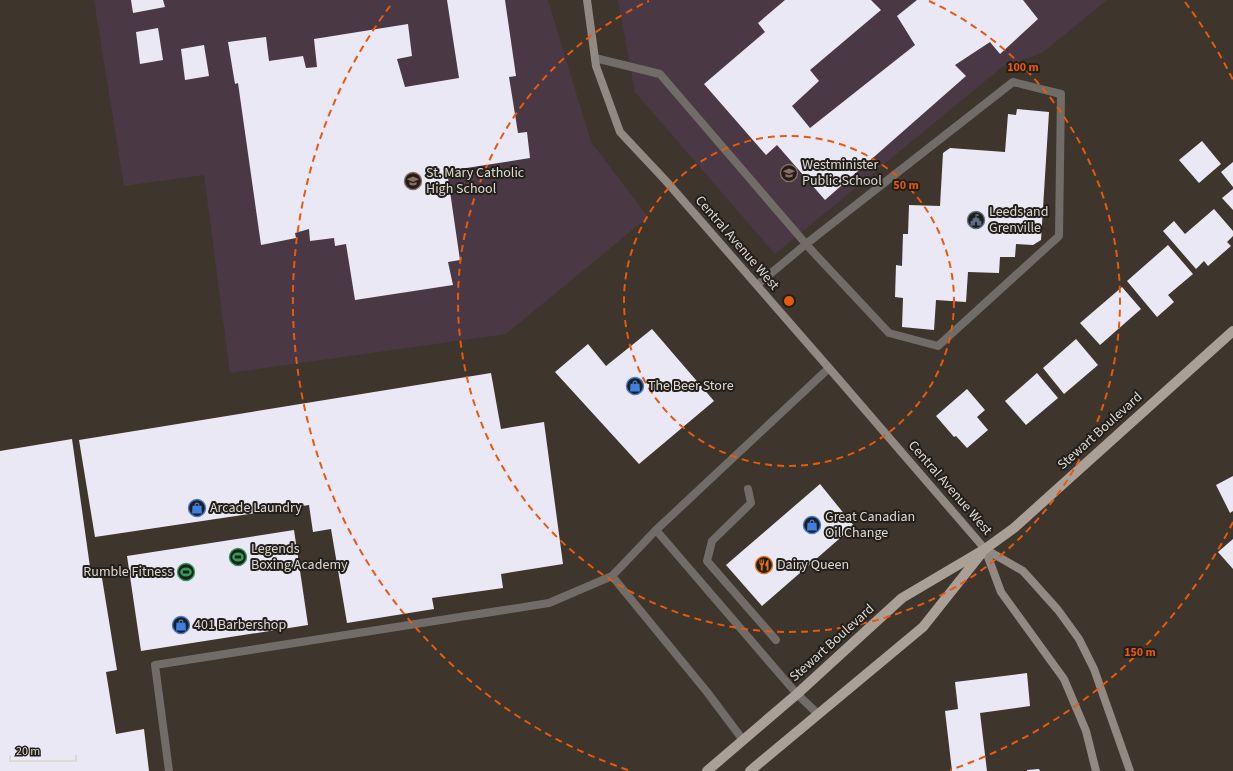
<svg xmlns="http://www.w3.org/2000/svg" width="1233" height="771" viewBox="0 0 1233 771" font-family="'Source Sans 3',sans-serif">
<rect width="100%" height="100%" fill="#3e362c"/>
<g fill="#4a3944">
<path d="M94 0H548L591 142 648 217 506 334 230 373 204 175 124 186Z"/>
<path d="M618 0H1107L1042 53 1002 67 775 254 635 92Z"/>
</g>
<g fill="#ebe8f6">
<path d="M131 0H163L165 7 133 13Z"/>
<path d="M447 0H505L516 76 509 77 518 133 527 132 530 158 447 171 460 260 448 262 453 285 355 300 346 244 335 246 334 238 310 241 309 229 295 233 296 238 261 245 238 83 235 84 228 42 266 37 269 61 303 56 306 68 317 67 314 39 408 24 412 56 397 59 405 87 459 78Z"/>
<path d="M785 0H871L881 10 810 70 819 81 792 106 810 128 915 45 897 16 917 0H1023L1038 19 1000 54 990 42 955 65 966 76 825 200 777 145 766 155 704 84 765 32 758 23Z"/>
<path d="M158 28 163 60 140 64 136 32Z"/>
<path d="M204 45 209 76 185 80 181 49Z"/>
<path d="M1017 109 1049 112 1041 240 1033 245 1016 244 1015 257H1000L999 273 968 272 966 302 936 300 934 330 902 327 903 298 895 297 896 265 902 266 903 234H908L909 205 940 206 943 153 950 148 1005 152 1008 114 1016 115Z"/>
<path d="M1202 141 1221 164 1199 183 1179 160Z"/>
<path d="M1233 162V187L1221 172Z"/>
<path d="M1233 189V210L1222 198Z"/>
<path d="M1214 209 1233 231V236L1227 242 1231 246 1208 266 1204 261 1196 269 1163 231 1174 221 1185 234Z"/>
<path d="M1168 245 1193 274 1168 295 1174 302 1157 317 1127 281Z"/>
<path d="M1122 287 1141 309 1100 345 1080 323Z"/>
<path d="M652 329 714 401 639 464 555 372 588 344 606 366Z"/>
<path d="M1076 339 1098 365 1064 394 1043 368Z"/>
<path d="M491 373 501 429 544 422 563 564 501 574 503 588 432 598 434 609 347 623 331 529 313 532 309 505 95 537 79 440Z"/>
<path d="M1037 373 1058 398 1026 425 1005 401Z"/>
<path d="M967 389 985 410 977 417 988 430 967 448 956 436 954 437 936 416Z"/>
<path d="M72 439 91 574 101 572 117 670 106 672 116 734 144 729 149 771H0V451Z"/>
<path d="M1233 476V511L1230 513 1216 485Z"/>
<path d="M820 484 854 526 762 606 726 565Z"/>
<path d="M294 530 308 625 141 651 127 556Z"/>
<path d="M1233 539V569L1218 552Z"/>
<path d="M1027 673 1030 706 980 713 987 771H952L945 711 958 709 955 682Z"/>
<path d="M1039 769 1040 771H1027V770Z"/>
</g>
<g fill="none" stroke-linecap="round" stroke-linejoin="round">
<g stroke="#716c68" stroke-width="8">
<path d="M595 58 660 74 806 244 814 253 889 333 938 346 1059 236 1061 94 1013 82 806 244 757 285"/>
<path d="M748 489 751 503 712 541 707 561 776 640"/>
<path d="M612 576 707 692 743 740"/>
<path d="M818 714 797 694 656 530 829 368"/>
<path d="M169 771 155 665 549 603 612 576 656 530"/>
</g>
<g stroke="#928983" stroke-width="8">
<path d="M587 0 596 66 620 132 666 181 829 368 985 549 1023 571 1058 610 1079 639 1094 669 1130 771"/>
<path d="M985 549 1001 592 1064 679 1086 731 1096 771"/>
</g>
<g stroke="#aaa098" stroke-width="10">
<path d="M707 771 797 694 902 598 985 549 1014 528 1233 331"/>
<path d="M750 771 923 627 981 554"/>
</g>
</g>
<g fill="none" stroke="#e8590c" stroke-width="2" stroke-dasharray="7 5">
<circle cx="789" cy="301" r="165"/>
<path d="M929 1A331 331 0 1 1 649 1"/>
<path d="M1233 522A496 496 0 0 1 950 770M628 770A496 496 0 0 1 393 2M1185 2A496 496 0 0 1 1233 80"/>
</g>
<defs>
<g id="school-ring" transform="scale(0.9)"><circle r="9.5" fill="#221e1a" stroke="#8d6e63" stroke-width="1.5"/><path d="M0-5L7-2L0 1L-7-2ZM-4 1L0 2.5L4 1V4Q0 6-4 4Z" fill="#8d6e63"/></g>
<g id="civic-ring" transform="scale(0.9)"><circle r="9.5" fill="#221e1a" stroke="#5c6f8a" stroke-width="1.5"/><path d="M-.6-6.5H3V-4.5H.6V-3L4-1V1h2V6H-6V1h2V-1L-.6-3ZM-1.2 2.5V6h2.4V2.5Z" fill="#5c6f8a"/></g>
<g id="shop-ring" transform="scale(0.9)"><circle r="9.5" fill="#221e1a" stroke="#3f7fe0" stroke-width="1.5"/><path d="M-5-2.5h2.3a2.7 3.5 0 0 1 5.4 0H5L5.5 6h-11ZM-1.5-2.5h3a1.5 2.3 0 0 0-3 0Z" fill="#3f7fe0"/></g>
<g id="stadium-ring" transform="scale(0.9)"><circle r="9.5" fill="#221e1a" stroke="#2e9e5b" stroke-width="1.5"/><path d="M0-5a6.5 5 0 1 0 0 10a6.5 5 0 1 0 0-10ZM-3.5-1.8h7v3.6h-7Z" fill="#2e9e5b"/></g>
<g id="restaurant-ring" transform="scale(0.9)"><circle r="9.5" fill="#221e1a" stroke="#e8710a" stroke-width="1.5"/><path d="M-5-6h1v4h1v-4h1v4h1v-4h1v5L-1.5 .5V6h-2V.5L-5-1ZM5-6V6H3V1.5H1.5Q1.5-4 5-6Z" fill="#e8710a"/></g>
</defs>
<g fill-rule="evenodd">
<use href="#school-ring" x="789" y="173"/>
<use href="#school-ring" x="413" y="181"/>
<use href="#civic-ring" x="976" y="220"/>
<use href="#shop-ring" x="635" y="386"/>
<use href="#shop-ring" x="197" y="508"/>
<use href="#shop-ring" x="812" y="525"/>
<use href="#stadium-ring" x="238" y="557"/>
<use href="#restaurant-ring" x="764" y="565"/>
<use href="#stadium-ring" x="186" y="572"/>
<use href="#shop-ring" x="181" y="625"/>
</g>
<g text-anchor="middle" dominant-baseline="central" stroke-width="4" stroke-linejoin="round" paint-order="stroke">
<g font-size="14" fill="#ded9d3" stroke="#221e1a" text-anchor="start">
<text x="802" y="165">Westminister<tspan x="802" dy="16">Public School</tspan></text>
<text x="426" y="173">St. Mary Catholic<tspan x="426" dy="16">High School</tspan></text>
<text x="989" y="212">Leeds and<tspan x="989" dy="16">Grenville</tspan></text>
<text x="648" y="386">The Beer Store</text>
<text x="210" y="508">Arcade Laundry</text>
<text x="825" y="517">Great Canadian<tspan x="825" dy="16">Oil Change</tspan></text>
<text x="251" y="549">Legends<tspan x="251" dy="16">Boxing Academy</tspan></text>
<text x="777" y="565">Dairy Queen</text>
<text x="173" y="572" text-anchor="end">Rumble Fitness</text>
<text x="194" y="625">401 Barbershop</text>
</g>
<g font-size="14" fill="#ded9d3" stroke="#221e1a">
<text transform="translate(737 243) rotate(49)">Central Avenue West</text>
<text transform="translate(1100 431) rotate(-42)">Stewart Boulevard</text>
<text transform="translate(950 488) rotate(49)">Central Avenue West</text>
<text transform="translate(832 643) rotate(-42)">Stewart Boulevard</text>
</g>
</g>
<circle cx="789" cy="301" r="6" fill="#e8590c" stroke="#221e1a" stroke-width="2"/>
<g font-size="12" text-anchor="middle" font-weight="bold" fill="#e8590c" stroke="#221e1a" stroke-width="4" stroke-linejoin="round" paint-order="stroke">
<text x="1023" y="71">100 m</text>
<text x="906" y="189">50 m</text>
<text x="1140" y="656">150 m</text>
</g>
<path d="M10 755v6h66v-6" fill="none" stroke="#ded9d3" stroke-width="2"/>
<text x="16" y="755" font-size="12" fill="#ded9d3" stroke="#221e1a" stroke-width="3" paint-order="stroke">20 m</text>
</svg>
